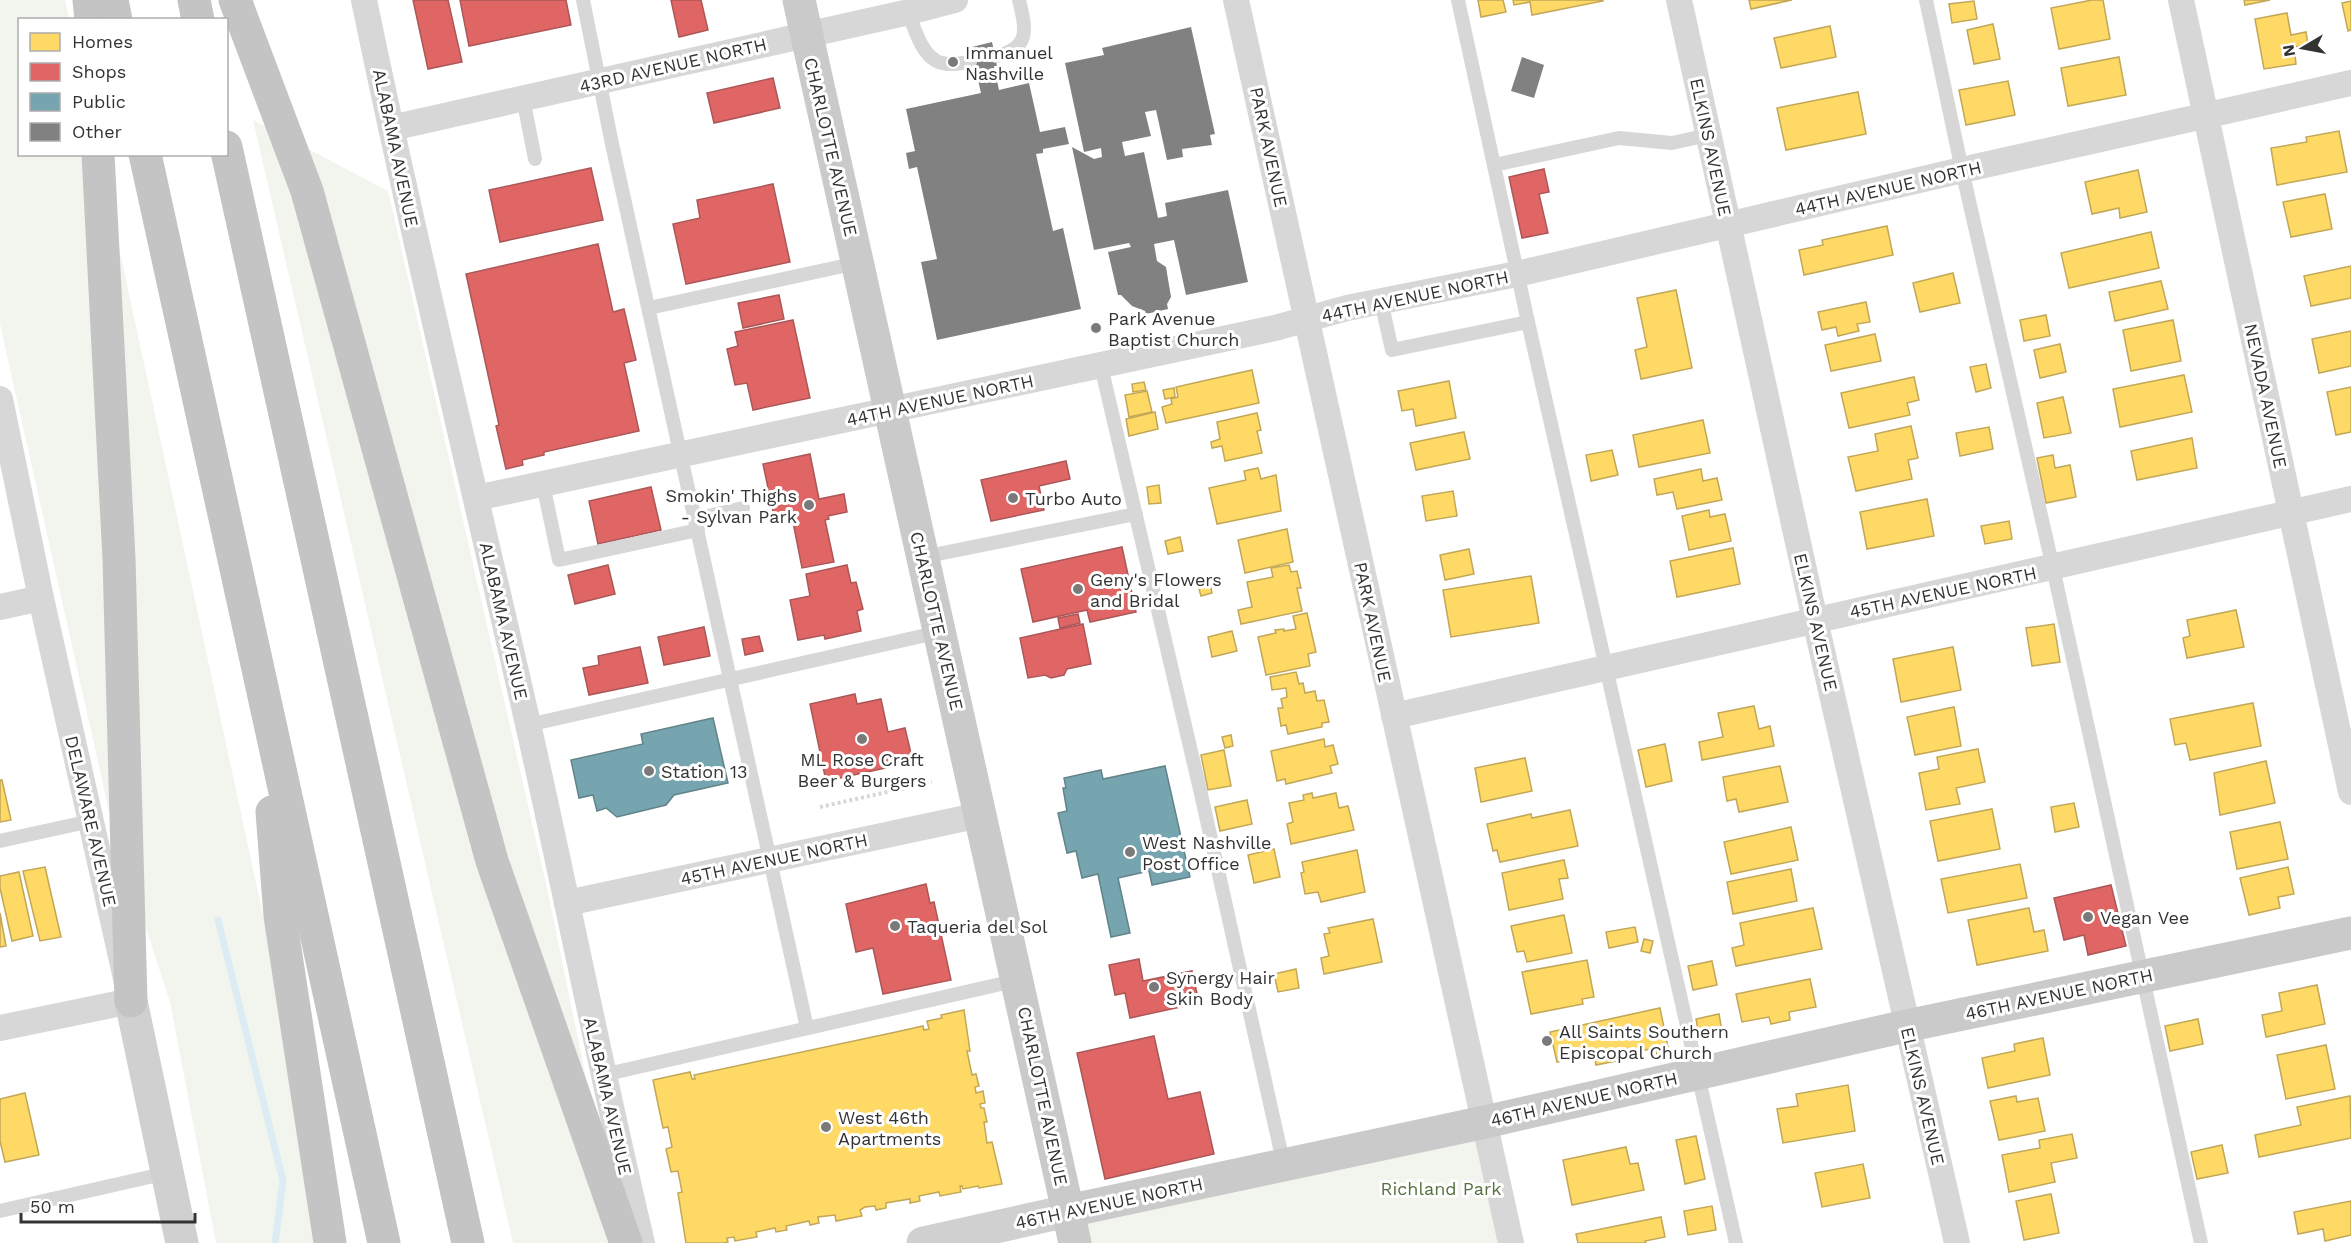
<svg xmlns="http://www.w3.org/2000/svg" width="2351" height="1243" viewBox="0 0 2351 1243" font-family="'Work Sans',sans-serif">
<rect width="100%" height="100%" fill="#fff"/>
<g fill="#f1f5ed">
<path d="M0 0H65L69 19 20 20V154L99 155 269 943 313 1243H216L170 1002 111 820 0 324Z"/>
<path d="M253 120 388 191 548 893 620 1243H513Z"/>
<path d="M1485 1122 1512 1243H1075L1068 1211Z"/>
</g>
<g fill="#ffd966" stroke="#c2a757" stroke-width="1.5">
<path d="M1478 0H1503L1506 12 1481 17Z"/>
<path d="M1513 0H1603V1L1532 15 1530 2 1514 5Z"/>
<path d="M1749 0H1792L1751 9Z"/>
<path d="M2092 0H2103L2110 39 2059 49 2051 8Z"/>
<path d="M2244 0H2270L2245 5Z"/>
<path d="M1974 1 1977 19 1952 23 1949 4Z"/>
<path d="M2351 1V30L2348 31 2342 3Z"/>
<path d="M2287 13 2291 35 2306 32 2308 45 2294 47 2296 64 2264 69 2255 19Z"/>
<path d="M1993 24 2000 59 1974 64 1967 30Z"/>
<path d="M1830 26 1836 57 1781 68 1774 38Z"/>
<path d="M2119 57 2126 95 2068 106 2061 68Z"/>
<path d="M2008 81 2015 115 1966 125 1959 90Z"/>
<path d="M1858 92 1866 134 1786 150 1777 108Z"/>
<path d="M2339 131 2347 172 2277 185 2271 148 2307 142 2306 137Z"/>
<path d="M2138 170 2147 212 2120 218 2119 208 2092 214 2085 182Z"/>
<path d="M2325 194 2332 229 2291 237 2283 202Z"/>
<path d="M1887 226 1893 255 1804 275 1799 250 1823 245 1822 240Z"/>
<path d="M2151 232 2159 268 2069 288 2061 253Z"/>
<path d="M2351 266V298L2311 306 2304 276Z"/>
<path d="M1953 273 1960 303 1920 312 1913 283Z"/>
<path d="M2161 281 2168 309 2115 321 2109 292Z"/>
<path d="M1676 290 1692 368 1641 379 1635 350 1647 347 1637 298Z"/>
<path d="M1866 302 1870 322 1857 324 1859 331 1838 336 1836 327 1822 330 1818 312Z"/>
<path d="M2046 315 2050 336 2024 341 2020 320Z"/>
<path d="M2173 320 2181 361 2131 371 2123 330Z"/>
<path d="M2351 331V366L2319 373 2312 339Z"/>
<path d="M1875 334 1881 361 1831 371 1825 345Z"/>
<path d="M2060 344 2066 372 2040 378 2034 350Z"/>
<path d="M1986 364 1991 388 1976 392 1970 367Z"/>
<path d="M1252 370 1259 403 1166 423 1162 407 1172 404 1171 399 1178 397 1176 387Z"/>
<path d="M2184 375 2192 412 2120 427 2113 389Z"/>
<path d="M1914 377 1919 400 1907 403 1910 415 1849 428 1841 393Z"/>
<path d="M1449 381 1456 418 1416 426 1413 409 1402 411 1398 391Z"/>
<path d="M1144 382 1146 390 1133 392 1132 384Z"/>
<path d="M2351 387V432L2336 435 2327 392Z"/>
<path d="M1174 388 1175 397 1165 399 1163 390Z"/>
<path d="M1147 391 1152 412 1129 417 1125 395Z"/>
<path d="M2063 397 2071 433 2044 438 2037 403Z"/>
<path d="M1155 412 1158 429 1129 436 1126 419Z"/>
<path d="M1257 413 1261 430 1257 431 1262 453 1225 461 1222 446 1212 448 1211 442 1220 439 1217 422Z"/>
<path d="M1703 420 1710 453 1639 467 1633 435Z"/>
<path d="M1911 426 1918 458 1908 460 1912 479 1856 491 1848 457 1878 451 1875 434Z"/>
<path d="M1989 427 1993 449 1960 456 1956 433Z"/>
<path d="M1464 432 1470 459 1416 470 1410 443Z"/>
<path d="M2192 438 2197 468 2137 480 2131 451Z"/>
<path d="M1612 450 1618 475 1591 481 1586 455Z"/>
<path d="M2053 455 2055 468 2070 465 2076 497 2046 503 2037 458Z"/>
<path d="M1258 468 1261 479 1276 475 1281 511 1217 524 1209 488 1246 480 1244 471Z"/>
<path d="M1701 469 1703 481 1717 478 1722 500 1677 509 1673 492 1657 495 1654 479Z"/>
<path d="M1159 485 1161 503 1149 504 1147 487Z"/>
<path d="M1453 491 1457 516 1426 521 1422 496Z"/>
<path d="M1927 499 1934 536 1867 549 1860 512Z"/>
<path d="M1709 510 1710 517 1725 514 1731 541 1689 550 1682 516Z"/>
<path d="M2009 521 2012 539 1985 544 1981 526Z"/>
<path d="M1287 529 1293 562 1245 573 1238 540Z"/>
<path d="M1180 537 1183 551 1168 554 1165 541Z"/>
<path d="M1733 548 1740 584 1677 597 1670 561Z"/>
<path d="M1469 549 1474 574 1445 580 1440 555Z"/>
<path d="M1289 565 1291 572 1297 571 1301 588H1297L1302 611 1241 624 1238 610 1252 607 1247 582 1273 577 1271 568Z"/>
<path d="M1531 576 1539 623 1451 637 1443 590Z"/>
<path d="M1210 583 1212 593 1201 596 1198 585Z"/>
<path d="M2236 610 2244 647 2187 658 2183 638 2190 636 2187 620Z"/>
<path d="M1307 613 1316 652 1308 654 1310 666 1266 675 1258 637 1276 633 1275 630 1284 629V631L1296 629 1293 616Z"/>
<path d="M2054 624 2060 662 2032 666 2026 628Z"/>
<path d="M1232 631 1237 651 1212 657 1208 637Z"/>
<path d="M1953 647 1961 690 1901 702 1893 659Z"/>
<path d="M1296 672 1299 684 1303 683 1305 693 1315 691 1317 701 1324 700 1329 722 1322 723V727L1288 734 1286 725 1281 726 1278 708H1283L1281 699 1287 697 1286 688 1272 690 1270 677Z"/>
<path d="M2253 703 2261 746 2190 760 2186 743 2175 745 2170 719Z"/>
<path d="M1754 706 1759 729 1770 726 1774 746 1702 760 1699 742 1723 737 1718 713Z"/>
<path d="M1954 707 1961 746 1915 755 1907 717Z"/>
<path d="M1231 735 1233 746 1225 748 1222 737Z"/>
<path d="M1324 739 1325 747 1333 745 1338 764 1330 766 1332 773 1286 784 1285 779 1277 781 1271 751Z"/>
<path d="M1665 744 1672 781 1646 787 1638 750Z"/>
<path d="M1978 749 1985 782 1956 788 1960 804 1926 810 1919 773 1939 769 1937 757Z"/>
<path d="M1224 750 1231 786 1208 790 1201 755Z"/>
<path d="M1525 758 1532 791 1481 802 1475 768Z"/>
<path d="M2266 761 2275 803 2220 815 2214 773Z"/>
<path d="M1780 766 1788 802 1739 812 1736 799 1727 801 1723 777Z"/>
<path d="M0 780H2L11 820 0 822Z"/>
<path d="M1312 793 1313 798 1336 793 1339 808 1348 806 1354 830 1291 844 1287 824 1293 822 1289 803 1304 800 1303 795Z"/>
<path d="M1247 800 1252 824 1220 831 1215 807Z"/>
<path d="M2074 803 2079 827 2055 832 2051 807Z"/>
<path d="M1992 809 2000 849 1938 861 1930 821Z"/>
<path d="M1570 810 1578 846 1500 862 1497 850 1493 851 1487 824 1531 814 1532 818Z"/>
<path d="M2280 822 2288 859 2237 869 2230 832Z"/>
<path d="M1791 827 1798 860 1731 874 1724 842Z"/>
<path d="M1274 849 1280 877 1254 883 1248 855Z"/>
<path d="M1357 850 1365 892 1321 902 1318 892 1305 894 1301 873 1304 872 1302 862Z"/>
<path d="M1564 860 1568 878 1559 879 1563 899 1509 910 1502 873Z"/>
<path d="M2020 864 2027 898 1948 913 1941 879Z"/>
<path d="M45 867 61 937 40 941 23 871Z"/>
<path d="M2288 867 2294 894 2278 897 2280 908 2249 915 2240 878Z"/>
<path d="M1791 869 1797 901 1733 914 1727 882Z"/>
<path d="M19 872 33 936 12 941 0 888V876Z"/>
<path d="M1813 908 1822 949 1736 966 1732 948 1744 945 1740 923Z"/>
<path d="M2029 908 2034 932 2044 930 2048 951 1977 965 1968 920Z"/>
<path d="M0 913 6 946 0 947Z"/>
<path d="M1564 915 1572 953 1527 962 1524 951 1517 952 1511 926Z"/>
<path d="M1373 919 1382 962 1324 974 1321 958 1329 956 1324 934 1330 933 1328 928Z"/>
<path d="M1635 927 1638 942 1609 948 1606 932Z"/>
<path d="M1644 939 1653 941 1650 953 1641 951Z"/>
<path d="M1587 960 1594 997 1582 999 1583 1004 1531 1014 1522 972Z"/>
<path d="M1712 961 1717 985 1693 990 1688 966Z"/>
<path d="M1296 969 1299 988 1278 992 1274 974Z"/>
<path d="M1810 979 1816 1007 1789 1012 1790 1020 1771 1024 1769 1017 1742 1022 1736 994Z"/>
<path d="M2317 985 2325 1024 2266 1037 2262 1015 2282 1011 2279 993Z"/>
<path d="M1660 1008 1669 1052 1657 1055 1656 1048 1629 1053 1631 1058 1596 1065 1594 1054 1557 1062 1550 1032Z"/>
<path d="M964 1010 970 1051H967L972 1075 976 1074 979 1086 975 1087 976 1093 983 1091 985 1103 980 1104 981 1108H984L987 1122H984L987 1143 992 1142 1002 1184 979 1188 978 1186 963 1189 962 1186H960L961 1192 940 1196 939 1192 919 1196 920 1201 910 1203V1199L886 1203V1208L876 1210 875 1206 865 1207 860 1210 862 1216 836 1221 835 1215 818 1217 819 1223 810 1225 809 1221 786 1226 787 1230 776 1232 775 1228 756 1232 757 1237 735 1241 734 1237 727 1238 728 1242 724 1243H686L678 1193 682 1192 678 1171 671 1172 666 1149 672 1147 668 1127 663 1128 653 1080 690 1072 692 1079H695L694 1075 896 1032 923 1026 924 1030 929 1029 927 1021 942 1018 941 1015Z"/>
<path d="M1719 1014 1722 1031 1699 1036 1696 1019Z"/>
<path d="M2198 1019 2203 1044 2170 1051 2165 1026Z"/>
<path d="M2043 1038 2050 1075 1988 1088 1982 1058 2015 1051 2014 1044Z"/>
<path d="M2326 1045 2335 1089 2286 1099 2277 1055Z"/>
<path d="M1848 1085 1855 1131 1783 1143 1777 1109 1798 1106 1796 1094Z"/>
<path d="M25 1093 39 1155 5 1162 0 1141V1099Z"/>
<path d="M2016 1096 2017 1102 2038 1098 2045 1131 1999 1140 1990 1101Z"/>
<path d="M2350 1096 2351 1138 2259 1157 2255 1135 2301 1125 2297 1107Z"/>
<path d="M2072 1134 2077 1158 2051 1163 2055 1182 2009 1192 2002 1155 2040 1148 2039 1140Z"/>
<path d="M1696 1136 1705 1179 1685 1184 1676 1140Z"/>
<path d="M2222 1145 2228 1173 2197 1179 2191 1152Z"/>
<path d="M1626 1147 1630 1164 1638 1163 1644 1190 1572 1205 1563 1160Z"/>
<path d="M1863 1164 1870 1198 1822 1207 1815 1173Z"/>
<path d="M2051 1194 2059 1233 2024 1240 2016 1201Z"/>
<path d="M2351 1201V1235L2325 1241 2323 1229 2298 1234 2294 1212Z"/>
<path d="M1712 1206 1716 1230 1688 1235 1684 1211Z"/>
<path d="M1661 1217 1665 1237 1645 1241 1646 1243H1578L1576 1234Z"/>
</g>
<g fill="#e06666" stroke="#ac5757" stroke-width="1.5">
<path d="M413 0H448L462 62 428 69Z"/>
<path d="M460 0H566L571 25 469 46Z"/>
<path d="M671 0H701L708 30 679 37Z"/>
<path d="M773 78 780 108 714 123 707 93Z"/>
<path d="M591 168 603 220 500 242 489 190Z"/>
<path d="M1544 169 1549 192 1539 194 1548 233 1522 238 1509 177Z"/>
<path d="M773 184 790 262 686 284 673 224 700 218 697 200Z"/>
<path d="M598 244 613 312 624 309 636 360 624 363 639 431 544 452V455L522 460 523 465 506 469 496 426 499 425 466 274Z"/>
<path d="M779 295 784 319 743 328 738 303Z"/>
<path d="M793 320 810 398 753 410 747 383 735 385 727 349 738 346 735 332Z"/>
<path d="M810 454 819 499 844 494 847 512 828 516 829 519 825 520 834 562 802 568 792 517 775 521 763 464Z"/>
<path d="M1066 461 1070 479 1039 486 1044 510 991 521 981 480Z"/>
<path d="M651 487 661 530 598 544 589 501Z"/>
<path d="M1122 547 1136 612 1090 622 1087 610 1033 622 1021 569Z"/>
<path d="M608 565 615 594 575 604 568 575Z"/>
<path d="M847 565 851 583 856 582 863 609 857 611 861 631 825 639 824 635 798 640 790 600 810 596 806 574Z"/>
<path d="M1078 614 1080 623 1060 628 1058 618Z"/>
<path d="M1083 624 1091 664 1067 669 1064 675 1051 678 1045 675 1028 678 1020 638Z"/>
<path d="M704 627 710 656 664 665 658 637Z"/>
<path d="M759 636 763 651 745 655 742 639Z"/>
<path d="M640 647 648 683 589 695 583 668 599 665 598 656Z"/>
<path d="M855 694 857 704 881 699 888 732 905 728 913 762 826 781 810 704Z"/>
<path d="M926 884 930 903 934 902 951 980 883 994 873 948 856 952 846 904Z"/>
<path d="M2111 885 2126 946 2088 955 2084 935 2064 940 2054 898Z"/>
<path d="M1139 959 1143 981 1192 971 1199 1003 1130 1018 1125 993 1115 995 1109 965Z"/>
<path d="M1154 1036 1168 1099 1200 1092 1214 1154 1105 1179 1077 1053Z"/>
</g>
<g fill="#76a5af" stroke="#62838a" stroke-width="1.5">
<path d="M713 718 728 783 674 795 666 805 617 817 606 808 597 811 593 795 579 798 571 760 643 744 641 734Z"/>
<path d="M1165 766 1190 877 1152 885 1149 871 1118 878 1130 933 1111 937 1098 874 1082 878 1076 851 1067 853 1058 813 1067 811 1063 788H1066L1064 778 1101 770 1103 779Z"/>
</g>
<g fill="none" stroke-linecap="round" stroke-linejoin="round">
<path stroke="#ddebf3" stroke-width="7" d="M218 920 283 1181 275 1243"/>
</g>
<g fill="#818181">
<path d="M1191 27 1215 134 1210 135 1212 145 1182 149 1183 157 1167 160 1156 110 1145 112 1151 136 1122 142 1125 156 1144 152 1158 218 1167 216 1165 203 1228 190 1248 282 1186 295 1174 240 1154 244 1157 261 1166 267 1171 297 1167 304 1168 309 1146 314 1145 311 1132 306 1121 295H1118L1108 252 1131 247 1129 243 1094 250 1072 147 1094 159 1102 157 1101 148 1084 152 1065 63 1104 55 1102 48Z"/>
<path d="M992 42 997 66H994L999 90 1029 83 1040 132 1065 127 1069 144 1043 149V153L1036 154 1053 231 1063 228 1081 309 937 340 921 262 937 259 917 167 909 169 906 153 915 151 906 109 981 93 976 71 973 72 968 48Z"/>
<path d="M1522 57 1544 65 1534 98 1511 91Z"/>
</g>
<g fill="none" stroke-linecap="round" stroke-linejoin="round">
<path stroke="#d6d6d6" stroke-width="4" stroke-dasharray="3 3" stroke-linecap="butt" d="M820 807 932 782"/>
<g stroke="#d7d7d7" stroke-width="14">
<path d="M583 0 612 144 807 1028"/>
<path d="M1458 0 1528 322 1736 1243"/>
<path d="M1926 0 1962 170 2053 568 2201 1243"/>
<path d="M907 8C913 25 922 59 942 63 951 66 961 63 970 62"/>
<path d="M996 56C1031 48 1026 29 1019 0"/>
<path d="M523 98 535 159"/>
<path d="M1494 165 1619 138 1672 143 1708 135"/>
<path d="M1381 301 1392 350 1528 322"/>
<path d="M649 308 857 263"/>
<path d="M1101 366 1201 794 1284 1166"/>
<path d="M543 484 559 560 698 530"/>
<path d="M695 519 743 508"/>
<path d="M923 557 1136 514"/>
<path d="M528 725 940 632"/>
<path d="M0 841 91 821"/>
<path d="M603 1075 1018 980"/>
<path d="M0 1211 167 1173"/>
</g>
<g stroke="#d7d7d7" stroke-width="26">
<path d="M364 0C414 242 473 483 528 724 567 897 601 1071 642 1243"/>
<path d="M1236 0 1511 1243"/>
<path d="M1679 0 1815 620 1957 1243"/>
<path d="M2181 0 2351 792"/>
<path d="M391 128 909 12 955 0"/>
<path d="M0 399 41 598 131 1001 0 1028"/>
<path d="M476 498 1275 328 1347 308 1517 274 1962 170 2351 83"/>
<path d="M0 607 41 598"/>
<path d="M1394 716 2351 499"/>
<path d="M567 903 980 815"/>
</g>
<g stroke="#d0d0d0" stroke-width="33">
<path d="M131 1001 182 1243"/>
<path d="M923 1243 1068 1211"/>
</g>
<g stroke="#cacaca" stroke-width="33">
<path d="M799 0 1075 1243"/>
<path d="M1068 1211 1485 1122 1906 1026 2351 933"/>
</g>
<g stroke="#c4c4c4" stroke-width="33">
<path d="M89 0 91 20"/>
<path d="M112 0 116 20"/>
<path d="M194 0 198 20"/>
<path d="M235 0 307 191 492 861 626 1243"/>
<path d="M226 147 468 1243"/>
<path d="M98 154 119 559 131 1001"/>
<path d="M145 154 384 1243"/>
<path d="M272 812 280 916 330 1243"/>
</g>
</g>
<g fill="#7a7a7a" stroke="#fff" stroke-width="2">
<circle cx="953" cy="62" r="6"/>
<circle cx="1096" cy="328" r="6"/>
<circle cx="1013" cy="498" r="6"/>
<circle cx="809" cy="505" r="6"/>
<circle cx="1078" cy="589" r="6"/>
<circle cx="862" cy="739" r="6"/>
<circle cx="649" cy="771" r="6"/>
<circle cx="1130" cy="852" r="6"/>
<circle cx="2088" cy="917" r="6"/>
<circle cx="895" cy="926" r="6"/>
<circle cx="1154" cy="987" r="6"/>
<circle cx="1547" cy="1041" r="6"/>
<circle cx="826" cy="1127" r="6"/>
</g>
<g text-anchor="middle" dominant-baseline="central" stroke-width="6" stroke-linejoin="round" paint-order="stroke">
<g font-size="18" fill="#333" stroke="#fff" text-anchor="start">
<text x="965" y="52">Immanuel<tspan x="965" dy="21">Nashville</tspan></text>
<text x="1108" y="318">Park Avenue<tspan x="1108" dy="21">Baptist Church</tspan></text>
<text x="797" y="495" text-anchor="end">Smokin' Thighs<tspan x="797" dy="21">- Sylvan Park</tspan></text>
<text x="1025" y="498">Turbo Auto</text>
<text x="1090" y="579">Geny's Flowers<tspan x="1090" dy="21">and Bridal</tspan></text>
<text x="862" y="759" text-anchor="middle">ML Rose Craft<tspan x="862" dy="21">Beer &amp; Burgers</tspan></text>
<text x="661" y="771">Station 13</text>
<text x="1142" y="842">West Nashville<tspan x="1142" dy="21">Post Office</tspan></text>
<text x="2100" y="917">Vegan Vee</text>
<text x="907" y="926">Taqueria del Sol</text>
<text x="1166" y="977">Synergy Hair<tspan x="1166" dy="21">Skin Body</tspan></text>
<text x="1559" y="1031">All Saints Southern<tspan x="1559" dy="21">Episcopal Church</tspan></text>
<text x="838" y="1117">West 46th<tspan x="838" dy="21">Apartments</tspan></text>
</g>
<g font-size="18" fill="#333" stroke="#fff">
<text transform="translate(673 65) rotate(-13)">43RD AVENUE NORTH</text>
<text transform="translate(831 147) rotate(77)">CHARLOTTE AVENUE</text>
<text transform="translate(1269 147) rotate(78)">PARK AVENUE</text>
<text transform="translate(1711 147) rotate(78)">ELKINS AVENUE</text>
<text transform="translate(396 148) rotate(78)">ALABAMA AVENUE</text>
<text transform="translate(1888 188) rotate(-13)">44TH AVENUE NORTH</text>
<text transform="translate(1415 296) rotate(-12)">44TH AVENUE NORTH</text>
<text transform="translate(2266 396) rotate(78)">NEVADA AVENUE</text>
<text transform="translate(940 400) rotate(-12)">44TH AVENUE NORTH</text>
<text transform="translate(1943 592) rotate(-12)">45TH AVENUE NORTH</text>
<text transform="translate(504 621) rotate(77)">ALABAMA AVENUE</text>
<text transform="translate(937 621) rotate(77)">CHARLOTTE AVENUE</text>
<text transform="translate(1373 622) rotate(78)">PARK AVENUE</text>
<text transform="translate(1816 622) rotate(77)">ELKINS AVENUE</text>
<text transform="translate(91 821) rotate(77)">DELAWARE AVENUE</text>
<text transform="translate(774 859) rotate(-12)">45TH AVENUE NORTH</text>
<text transform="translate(2059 994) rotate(-12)">46TH AVENUE NORTH</text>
<text transform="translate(608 1096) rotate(77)">ALABAMA AVENUE</text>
<text transform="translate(1043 1096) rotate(78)">CHARLOTTE AVENUE</text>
<text transform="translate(1923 1096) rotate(77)">ELKINS AVENUE</text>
<text transform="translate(1584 1099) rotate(-13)">46TH AVENUE NORTH</text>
<text transform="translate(1109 1203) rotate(-12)">46TH AVENUE NORTH</text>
</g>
<g font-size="18" fill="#56703f" stroke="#fff">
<text x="1441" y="1188">Richland Park</text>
</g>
</g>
<rect x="18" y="18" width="210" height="138" fill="#ffffff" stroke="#adadad" stroke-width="1.5"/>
<rect x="30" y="33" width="30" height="18" fill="#ffd966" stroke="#adadad" stroke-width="1.5"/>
<text x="72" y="48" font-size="18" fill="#333333">Homes</text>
<rect x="30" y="63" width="30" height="18" fill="#e06666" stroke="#adadad" stroke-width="1.5"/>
<text x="72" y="78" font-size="18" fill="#333333">Shops</text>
<rect x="30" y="93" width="30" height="18" fill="#76a5af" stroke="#adadad" stroke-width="1.5"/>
<text x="72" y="108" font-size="18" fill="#333333">Public</text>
<rect x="30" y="123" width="30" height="18" fill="#818181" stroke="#adadad" stroke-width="1.5"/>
<text x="72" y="138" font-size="18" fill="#333333">Other</text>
<g transform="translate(2303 48) rotate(260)" stroke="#ffffff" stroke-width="4.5" paint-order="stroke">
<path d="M0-4.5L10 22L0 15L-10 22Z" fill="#333333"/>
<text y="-9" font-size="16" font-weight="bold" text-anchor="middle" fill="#333333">N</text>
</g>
<path d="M21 1213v9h174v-9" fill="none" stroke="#333333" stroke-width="3"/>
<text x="30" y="1213" font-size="18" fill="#333333" stroke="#ffffff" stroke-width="4.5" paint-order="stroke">50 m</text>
</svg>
